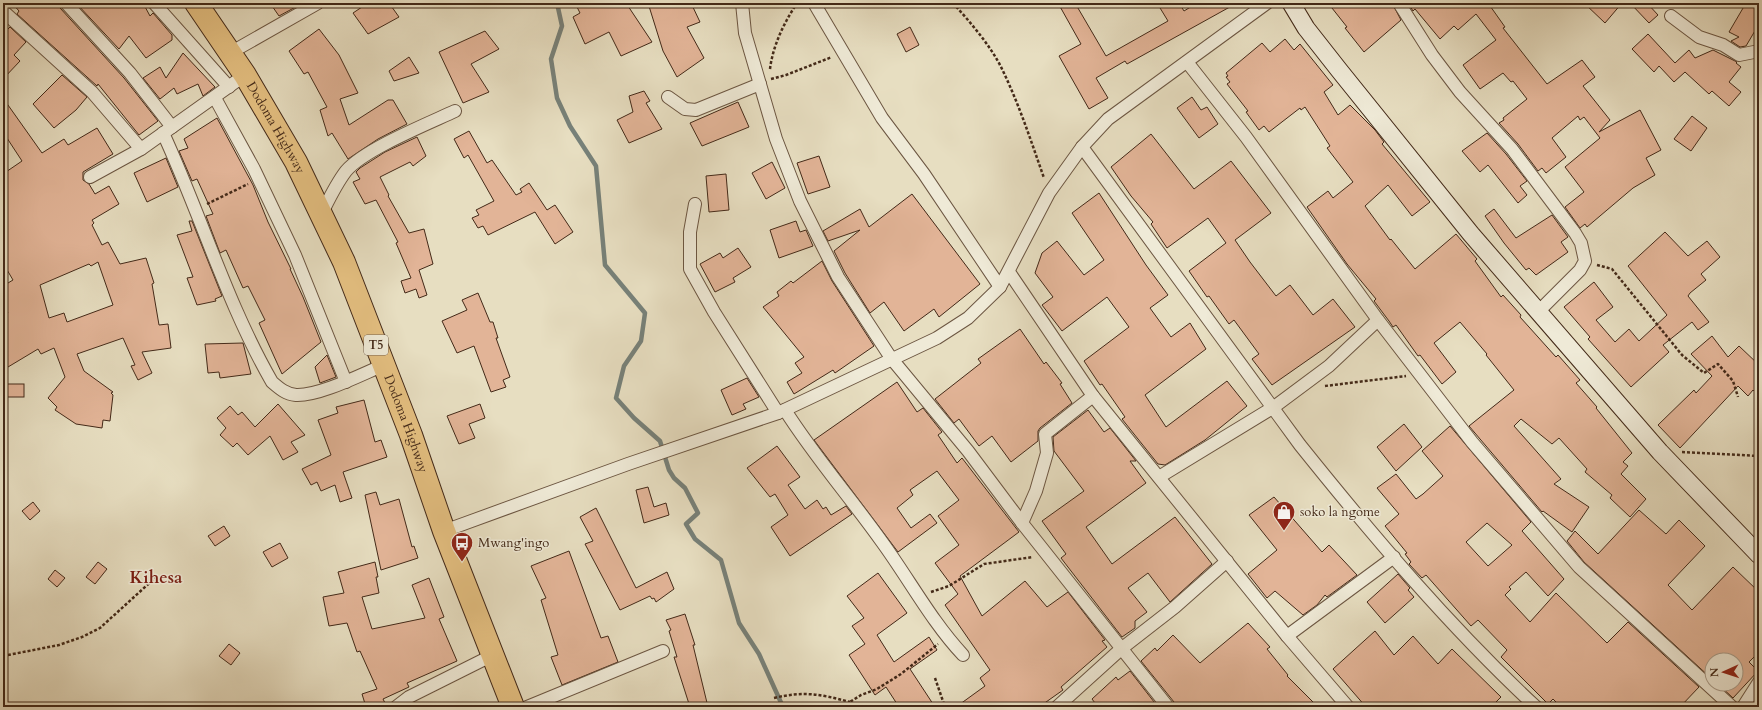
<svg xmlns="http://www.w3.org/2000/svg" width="1762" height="710" viewBox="0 0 1762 710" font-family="Cardo,serif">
<rect width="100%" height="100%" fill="#e7dec1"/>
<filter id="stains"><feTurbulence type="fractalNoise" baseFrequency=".005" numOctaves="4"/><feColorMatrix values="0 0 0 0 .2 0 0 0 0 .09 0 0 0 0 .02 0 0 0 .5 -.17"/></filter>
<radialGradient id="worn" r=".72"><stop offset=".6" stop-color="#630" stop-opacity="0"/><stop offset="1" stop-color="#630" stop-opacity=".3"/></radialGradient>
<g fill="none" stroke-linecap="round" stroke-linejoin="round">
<path stroke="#778179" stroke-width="4.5" d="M557 3 562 26 551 59 557 98 570 126 596 166 605 265 645 313 641 341 624 366 616 398 634 418 660 441 669 470 674 478 685 488 698 513 686 524 695 539 721 560 739 623 759 654 783 707"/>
</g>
<g fill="#e2b497" stroke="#432918" fill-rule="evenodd">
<path d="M12 3H59L60 8 124 78 158 121 139 135 98 84 97 86 17 14 19 11Z"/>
<path d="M76 3H143L150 16 153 13 172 35V40L146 58 129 36 119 49Z"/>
<path d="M270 3H303L279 16Z"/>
<path d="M368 3H389L399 17 368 34 353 13Z"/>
<path d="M575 3H626L652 42 621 56 609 32 585 44 573 17 580 13Z"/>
<path d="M648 3H691L700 22 687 27 704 58 677 77 663 51Z"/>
<path d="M1058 3H1075L1106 56 1168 21 1157 3H1179L1184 11 1197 3H1237L1127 64 1125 61 1096 78 1108 98 1089 109 1059 56 1081 44Z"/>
<path d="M1328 3H1392L1401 20 1364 52 1345 28 1347 27Z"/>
<path d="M1408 3H1488L1505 27 1503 28 1547 84 1582 60 1595 77 1583 86 1610 120 1599 132 1640 110 1661 150 1646 158 1655 175 1633 188 1587 227 1585 224 1580 228 1565 207 1584 192 1565 167 1600 138 1584 117 1580 120 1578 116 1552 138 1566 157 1546 173 1542 168 1538 171 1518 144 1499 123 1504 120 1503 118 1527 99 1513 81 1511 82 1503 73 1480 89 1463 65 1496 40 1476 14 1458 30 1454 26 1440 39 1415 9 1413 11Z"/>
<path d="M1584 3H1622L1605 23Z"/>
<path d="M1630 3H1647L1658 15 1649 23Z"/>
<path d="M1746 3H1759V24L1746 46 1740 47 1731 41 1739 37 1729 32Z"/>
<path d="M10 27 26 42 14 55 20 61 3 79V34Z"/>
<path d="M910 27 919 45 906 52 897 34Z"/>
<path d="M319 29 339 55 358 93 340 99 349 125 388 100H393L407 124 378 139 348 159 332 133 328 136 320 110 327 107 308 72 304 74 289 51Z"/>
<path d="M485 31 499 49 471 64 489 92 463 103 439 52Z"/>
<path d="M1648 34 1675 63 1689 50 1695 58 1713 50 1737 62 1736 63 1741 67 1729 82 1741 92 1729 106 1712 91 1709 94 1685 72 1674 82 1659 66 1654 72 1632 49Z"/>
<path d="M1285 39 1294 50 1300 44 1333 85 1324 92 1338 115 1350 105 1375 130 1384 142 1382 144 1430 202 1412 216 1388 185 1365 206 1390 240 1391 239 1415 269 1456 234 1477 259 1475 261 1501 297 1503 295 1521 315 1520 317 1556 357 1558 355 1580 380 1576 383 1597 407 1596 408 1632 453 1623 462 1628 466 1621 474 1646 499 1630 517 1610 498 1612 495 1585 472 1587 469 1559 438 1552 444 1521 419 1514 426 1561 479 1554 484 1589 507 1572 532 1543 511 1542 512 1469 426 1514 390 1486 355 1487 354 1460 322 1434 343 1456 372 1442 384 1420 355 1418 356 1396 325 1393 327 1389 321 1374 301 1376 299 1347 264 1307 207 1328 191 1333 198 1353 182 1327 148 1330 146 1305 107 1301 110 1300 108 1269 132 1264 126 1259 130 1246 112 1248 111 1227 84 1230 82 1226 77 1228 76 1226 73 1262 43 1270 52Z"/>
<path d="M183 53 215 87 203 96 198 84 177 94 174 88 160 99 143 78 160 67 166 78Z"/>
<path d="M409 57 419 73 394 81 389 71Z"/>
<path d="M62 75 87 97 76 110 54 128 33 104Z"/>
<path d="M644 91 650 101 646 103 662 129 629 143 617 120 633 112 629 96Z"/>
<path d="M1192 97 1201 110 1207 107 1218 124 1199 138 1177 108Z"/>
<path d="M3 98 42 153 64 139 68 145 97 128 113 154 83 172V180L89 184 95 194 109 186 119 204 92 220 94 223 92 225 102 245 108 242 120 264 146 258 154 283 152 284 159 325 168 324 171 348 142 352 152 373 138 380 131 366 135 365 123 338 77 354 84 371 113 392 111 393 113 395 110 421 103 420 102 428 76 424 55 410 57 407 48 398 65 377 54 348 41 354 38 349 3 370V315L8 313 3 305V286L13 280 3 263V174L22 161 3 132ZM98 262 113 305 67 322 64 313 49 318 40 285 89 264 91 266Z"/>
<path d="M738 102 749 127 702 146 690 123Z"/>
<path d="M1692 116 1707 128 1691 151 1674 139Z"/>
<path d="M217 118 253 185 268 222 291 269H290L303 297 321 342 282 374 259 323 265 320 248 286 243 288 226 250 220 253 206 216 213 214 197 179 192 181 179 151 188 148 184 139Z"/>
<path d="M469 131 487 163 492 160 516 195 522 192 520 189 529 183 547 210 555 205 573 232 555 244 535 212 488 235 483 226 478 228 472 218 479 215 476 210 494 201 468 155 464 158 454 139Z"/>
<path d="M1487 133 1506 154 1527 181 1520 186 1527 195 1518 203 1488 165 1480 172 1462 151Z"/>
<path d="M1151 134 1194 189 1231 161 1271 213 1235 240 1250 262 1276 296 1290 285 1313 315 1333 299 1355 327 1272 385 1252 359 1259 354 1234 320 1229 324 1209 296 1207 297 1189 271 1226 243 1208 218 1167 248 1151 224 1153 222 1131 196 1111 167Z"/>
<path d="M417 137 426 156 413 166 410 162 380 177 389 195 388 196 409 233 424 229 433 264 419 270 427 295 419 298 416 289 405 293 401 281 411 278 396 243 398 242 376 200 365 204 353 182 360 179 356 172 360 168 385 152Z"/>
<path d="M819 156 830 187 808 194 797 163Z"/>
<path d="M166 158 178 187 147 202 134 173Z"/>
<path d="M772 162 785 188 766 199 752 173Z"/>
<path d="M726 174 729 210 709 212 706 176Z"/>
<path d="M1099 193 1146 265 1168 295 1150 308 1171 337 1190 323 1206 349 1145 395 1166 427 1227 381 1247 406 1205 440 1165 465 1158 464 1122 419 1125 417 1102 384 1100 385 1084 361 1129 327 1107 297 1062 331 1042 305 1053 297 1035 273 1042 253 1057 241 1084 275 1104 260 1072 213Z"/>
<path d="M912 194 980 284 939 317 934 309 904 331 884 302 870 313 845 273 834 251 860 230 828 241 823 231 860 209 869 227Z"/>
<path d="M1494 209 1516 238 1552 215 1568 237 1561 242 1568 252 1536 275 1529 268 1526 270 1504 243 1485 216Z"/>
<path d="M189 221H192L222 296 215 299 216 301 197 305 187 278 193 277 177 235 192 231Z"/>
<path d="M796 221 800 232 806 230 813 246 779 258 770 230Z"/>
<path d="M1665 232 1688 256 1707 241 1720 257 1701 274 1706 280 1690 293 1688 296 1709 322 1698 330 1692 322 1663 345 1669 352 1631 387 1588 339 1590 337 1564 307 1594 282 1613 307 1596 320 1615 342 1629 329 1639 341 1667 315 1628 266Z"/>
<path d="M738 248 751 267 733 278 735 282 715 292 700 264 720 253 723 258Z"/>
<path d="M822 261 832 281 874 346 835 373 833 370 794 394 787 382 802 373 795 363 804 357 763 307 779 296 777 292 791 281 793 283Z"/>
<path d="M478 293 490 322H493L498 338H496L510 377 503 380 506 387 491 392 474 346 457 353 442 321 467 310 462 300Z"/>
<path d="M1020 329 1044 364 1046 362 1062 383 1060 384 1072 403 1040 428 1038 431V441L1011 462 992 436 979 446 959 419 954 423 935 399 981 363 978 359Z"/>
<path d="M1712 336 1728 357 1739 346 1759 365V396L1753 390 1748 396 1738 386 1680 448 1658 425 1694 390 1696 393 1712 376 1691 354Z"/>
<path d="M243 343 251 374 220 378 219 372 208 373 205 344Z"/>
<path d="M327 355 336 377 320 383 315 367Z"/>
<path d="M747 378 759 397 743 404 746 409 732 415 721 390Z"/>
<path d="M897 382 917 412 923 408 942 432 938 435 957 463 962 458 1019 532 960 576 982 616 1025 581 1047 607 1068 592 1105 640 1102 641 1107 647 1061 687 1063 690 1039 707H956L985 686 980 678 990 670 945 605 958 594 935 563 959 545 938 516 959 500 937 471 910 490 913 495 897 508 911 528 930 514 937 523 898 552 814 440Z"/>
<rect x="3" y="384" width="21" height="13"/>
<path d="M364 400 375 442 381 440 387 457 343 472 352 498 340 502 335 485 321 491 317 482 311 485 302 469 331 455 318 420 338 413 336 407Z"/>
<path d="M278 404 305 435 291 442 298 452 283 460 270 436 248 455 237 443 233 447 220 435 226 428 217 418 230 406 238 415 242 412 255 427Z"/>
<path d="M480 404 485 418 469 424 475 438 459 444 447 416Z"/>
<path d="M1088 410 1104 432 1110 428 1136 461H1130L1146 483 1086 527 1112 564 1175 517 1212 564 1170 602 1148 573 1128 588 1147 612 1135 621V628L1122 637 1061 558 1066 554 1042 521 1084 491 1054 451 1053 437Z"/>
<path d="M1404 424 1422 447 1396 471 1377 447Z"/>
<path d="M1450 426 1531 522 1522 531 1564 579 1548 596 1526 572 1509 587 1511 589 1505 595 1530 622 1556 593 1607 643 1628 622 1699 687 1680 707H1561L1553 699 1548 704 1501 657 1507 650 1478 620 1471 626 1426 575 1422 578 1409 564 1411 562 1405 554 1407 553 1385 526 1399 514 1377 488 1396 474 1416 499 1423 494 1443 476 1422 451ZM1487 523 1512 545 1488 566 1466 542Z"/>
<path d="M777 446 800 477 788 485 805 509 817 500 823 509 826 507 831 515 846 506 852 514 790 556 771 527 788 515 775 494 770 497 747 468Z"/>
<path d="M648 487 654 507 666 503 669 515 644 523 636 490Z"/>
<path d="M376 492 380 505 399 499 412 547 414 546 418 558 381 570 365 495Z"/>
<path d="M1274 497 1322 552 1329 545 1357 575 1327 597 1325 595 1317 605 1303 615 1275 591 1267 598 1248 574 1277 550 1249 515Z"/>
<path d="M33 502 40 511 30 520 22 511Z"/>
<path d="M596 508 636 588 667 572 674 589 656 602 654 598 652 599 650 596 620 610 585 544 593 541 580 517Z"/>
<path d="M1639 510 1666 534 1679 520 1705 546 1668 585 1692 610 1733 567 1759 592V652L1749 662 1758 671 1733 698 1718 684H1736V660H1712V679L1584 562 1567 541 1575 531 1598 554Z"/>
<path d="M224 526 230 536 215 546 208 536Z"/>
<path d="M280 543 288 558 272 567 263 552Z"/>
<path d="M569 551 601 638 608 636 618 662 562 685 551 657 558 655 541 600 546 598 531 566Z"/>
<path d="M98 562 107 569 95 584 86 577Z"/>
<path d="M375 562 378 577H376L379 593 362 597 372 629 425 618 412 585 429 578 444 617 439 619 457 661 407 683 409 687 383 699 387 707H366L362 694 377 689 360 651 357 652 347 623 329 626 323 597 344 593 338 572Z"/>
<path d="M55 570 65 578 57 587 48 579Z"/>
<path d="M878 573 907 613 877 635 894 662 929 637 937 650 910 669 935 707H899L886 687 875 695 849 655 865 644 852 626 864 618 847 596Z"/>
<path d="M1398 574 1410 588 1408 590 1414 597 1385 623 1367 602Z"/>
<path d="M685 614 695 645H693L708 707H690L674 657H677L669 631 671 630 666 620Z"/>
<path d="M1248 623 1270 647 1267 649 1288 675 1287 676 1318 707H1175L1174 702 1141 661 1155 648 1157 651 1173 635 1200 663Z"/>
<path d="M1375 631 1394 655 1413 636 1438 664 1452 649 1501 697 1491 707H1366L1333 669Z"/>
<path d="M229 644 240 653 231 665 219 656Z"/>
<path d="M1130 671 1158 707H1098L1092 699 1116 677 1118 680Z"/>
</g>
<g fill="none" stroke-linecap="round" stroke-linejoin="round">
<g stroke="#6c5642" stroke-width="14">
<g id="street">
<path d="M66 3 130 73 172 127"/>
<path d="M154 3 229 87"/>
<path d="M742 3 745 33 776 139 800 201 838 277 891 358 968 451 1022 523 1168 707"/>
<path d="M814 3 882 118 924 174 1000 287"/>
<path d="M1399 3 1432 55 1460 92 1512 149 1575 233 1581 243 1585 261 1580 270 1539 311"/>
<path d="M3 11 92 92 141 149"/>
<path d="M1671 16 1699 37 1723 45 1739 55 1759 51"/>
<path d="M230 53 318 3"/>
<path d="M1187 62 1246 137 1378 320 1472 442 1579 567 1732 707"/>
<path d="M668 97 685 109 696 110 760 84"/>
<path d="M215 98 254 169 295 255 346 382"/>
<path d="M163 133C201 215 227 304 272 382 280 389 286 394 296 395 320 396 362 374 384 365"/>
<path d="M1082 147 1300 445C1373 536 1450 627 1536 707"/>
<path d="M90 177 141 149 245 75"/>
<path d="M695 204 690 232V269L714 312 778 413"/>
<path d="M322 213C329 199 336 184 346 171 365 149 427 124 455 111"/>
<path d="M1009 272 1093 396 1287 636 1348 707"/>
<path d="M785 410C814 456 850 497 882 542 909 579 932 622 963 655"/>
<path d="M1159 477 1274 407 1329 366 1378 320"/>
<path d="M1022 523 1036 491 1047 453 1045 434 1093 396"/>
<path d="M444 531 628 464 778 413 937 338 968 318 1000 287 1049 193 1082 147 1108 119 1267 3"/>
<path d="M1287 636 1394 557"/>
<path d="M396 707 409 697 493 655"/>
<path d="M527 707 663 651"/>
<path d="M1057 707 1121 649 1175 607 1227 561"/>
<path d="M1743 707 1759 682"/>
</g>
</g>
<g stroke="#432918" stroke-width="19">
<path id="secondary" d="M1291 3 1306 28 1339 70 1471 234 1660 452 1759 555"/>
</g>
<g stroke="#432918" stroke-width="24">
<g id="highway">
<path id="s1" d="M196 3 245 75 296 162 344 262 411 435 444 531 513 707"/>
</g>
</g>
<g stroke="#432918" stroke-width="2.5" stroke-dasharray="3 2" stroke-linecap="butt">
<path d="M953 3C970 22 991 46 1002 69 1019 104 1031 141 1044 178"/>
<path d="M770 69C773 45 784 23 797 3"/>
<path d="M771 79 786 75 832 57"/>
<path d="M207 204 248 184"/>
<path d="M1597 265 1612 269 1682 355 1704 373 1718 364 1733 381 1738 397"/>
<path d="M1325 386 1406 376"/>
<path d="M1682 452 1759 456"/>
<path d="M931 592 949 586 984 564 1033 557"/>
<path d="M3 656 59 645 82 637 100 628 156 577"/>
<path d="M935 678 945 707"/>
<path d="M774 698C804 691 820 694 850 702"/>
<path d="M842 707 861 695 877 689 901 674 938 644"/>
</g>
<use href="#street" stroke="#efead7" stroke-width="12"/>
<use href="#secondary" stroke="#efead7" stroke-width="17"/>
<use href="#highway" stroke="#e4bf80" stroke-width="22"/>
</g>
<defs>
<g id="shop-pin" transform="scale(1.15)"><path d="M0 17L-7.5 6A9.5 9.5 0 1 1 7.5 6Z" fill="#8f2418" stroke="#efead7"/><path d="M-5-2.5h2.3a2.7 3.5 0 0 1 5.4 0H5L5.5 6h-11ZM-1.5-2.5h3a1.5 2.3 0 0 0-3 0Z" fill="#fff"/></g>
<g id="bus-pin" transform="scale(1.15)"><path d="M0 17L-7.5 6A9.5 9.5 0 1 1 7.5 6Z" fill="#8f2418" stroke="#efead7"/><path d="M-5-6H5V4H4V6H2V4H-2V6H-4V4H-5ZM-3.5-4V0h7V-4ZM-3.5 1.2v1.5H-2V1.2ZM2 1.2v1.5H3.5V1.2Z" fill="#fff"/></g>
</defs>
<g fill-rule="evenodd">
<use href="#shop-pin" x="1284" y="512"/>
<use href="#bus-pin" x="462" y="543"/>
</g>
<g text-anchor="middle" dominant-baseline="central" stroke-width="3" stroke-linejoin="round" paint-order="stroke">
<rect fill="#efead7" stroke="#776351" stroke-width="1" x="364" y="335" width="24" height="20" rx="3"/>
<g font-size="12" font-weight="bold" fill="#432918">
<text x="376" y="345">T5</text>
</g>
<g font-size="13" fill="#432918" stroke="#efead7">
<text stroke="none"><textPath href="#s1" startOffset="148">Dodoma Highway</textPath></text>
<text stroke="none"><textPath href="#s1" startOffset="472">Dodoma Highway</textPath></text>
</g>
<g font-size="13" fill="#432918" stroke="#efead7" text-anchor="start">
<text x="1300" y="512">soko la ngome</text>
<text x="478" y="543">Mwang'ingo</text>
</g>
<g font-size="17" font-weight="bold" fill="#7a1f14" stroke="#efead7">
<text x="156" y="577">Kihesa</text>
</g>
</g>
<rect width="1762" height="710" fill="none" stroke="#e7dec1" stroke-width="16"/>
<rect x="4" y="4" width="1754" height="702" fill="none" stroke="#432918" stroke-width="2"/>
<rect x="8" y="8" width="1746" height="694" fill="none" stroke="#432918"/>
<g transform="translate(1724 672) rotate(267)"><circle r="19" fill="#efead7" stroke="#aa9d8b"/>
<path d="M0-3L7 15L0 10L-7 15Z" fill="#8f2418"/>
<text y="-6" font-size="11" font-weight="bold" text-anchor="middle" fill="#432918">N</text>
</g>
<rect width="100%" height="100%" filter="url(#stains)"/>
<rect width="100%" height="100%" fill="url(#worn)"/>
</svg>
